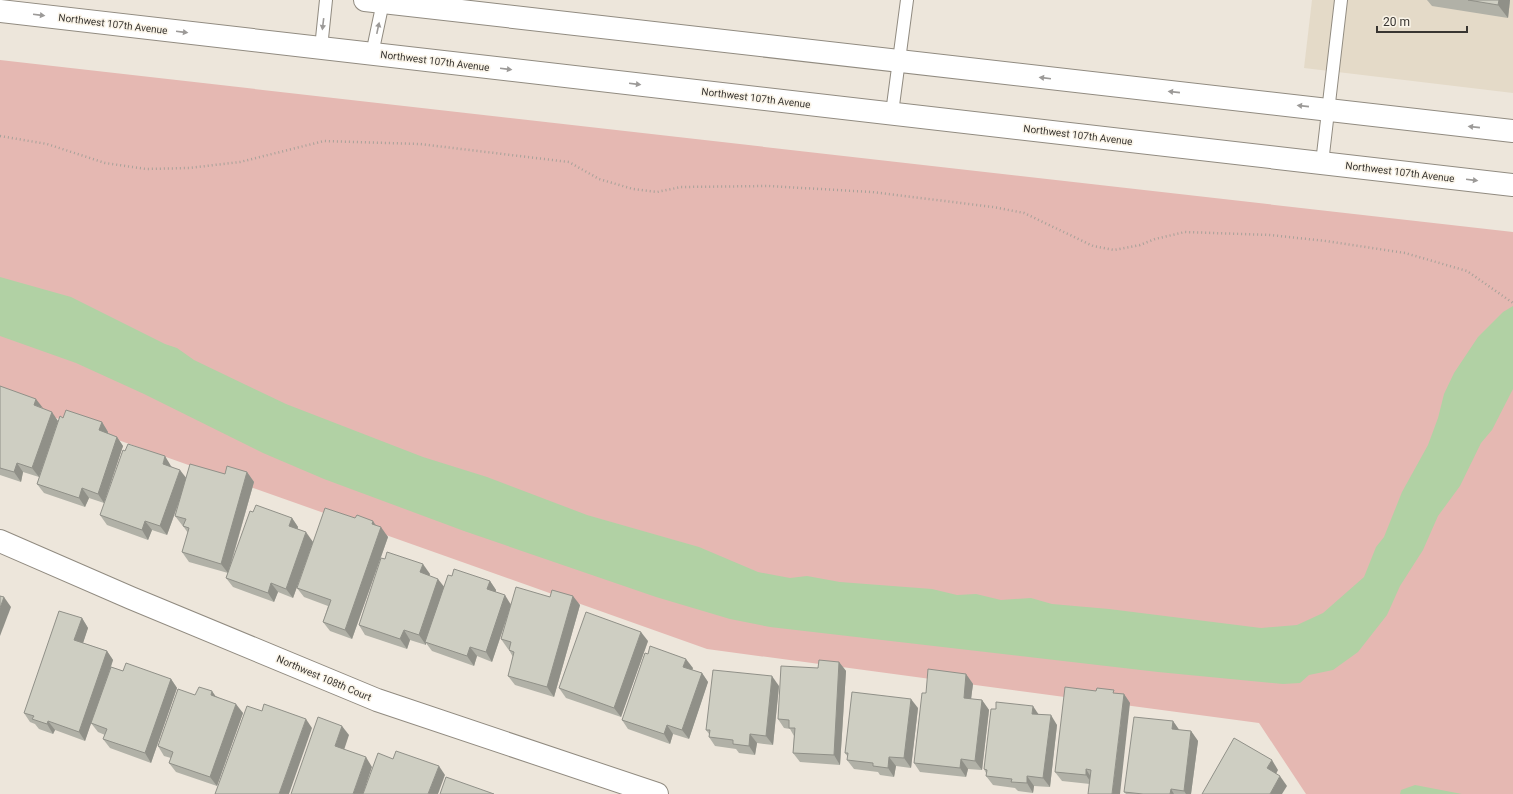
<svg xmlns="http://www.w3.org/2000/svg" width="1513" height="794" viewBox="0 0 1513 794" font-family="Roboto,sans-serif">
<rect width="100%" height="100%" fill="#ede6db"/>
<path fill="#e4dac8" d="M1312 0H1513V93L1304 68Z"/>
<path fill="#e5b8b2" d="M0 60 1513 232V794H1306L1259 723 707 649 0 398Z"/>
<g fill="#b1d1a4">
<path d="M0 277 71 297 165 344 177 348 194 360 286 404 423 457 487 477 587 515 699 547 758 572 790 578 807 576 840 582 932 589 957 595 976 594 1001 600 1031 598 1052 604 1109 609 1261 628 1297 625 1323 613 1364 577 1376 547 1384 537 1402 492 1428 445 1438 418 1444 394 1454 373 1478 337 1503 312 1513 306V389L1492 430 1481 443 1460 486 1438 516 1423 550 1400 586 1387 615 1358 652 1333 670 1309 675 1300 683 1283 684 1158 672 770 627 730 619 656 597 464 531 324 479 263 453 144 394 76 363 0 336Z"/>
<path d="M1415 785 1462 794H1400L1401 790Z"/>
</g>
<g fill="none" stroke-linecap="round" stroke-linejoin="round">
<g stroke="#918b80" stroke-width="14">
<g id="lane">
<path d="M321 48 326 0"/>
<path d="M372 54 383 2 382 0"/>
<path d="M892 113 907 0"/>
<path d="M1322 163 1341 0"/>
</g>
</g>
<g stroke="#918b80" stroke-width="24">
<path id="street" d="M0 541 131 598 377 700 657 794"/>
</g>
<g stroke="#918b80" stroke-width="24">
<g id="secondary">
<path d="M365 0 1513 131"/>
<path d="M0 11 1513 185"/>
</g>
</g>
<path stroke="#a7a199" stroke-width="2.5" stroke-dasharray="1 3" stroke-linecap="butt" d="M0 136 47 144 105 163 146 169 189 168 240 162 324 141 420 144 569 162 599 179 633 189 657 192 681 187 768 186 872 192 993 207 1024 213 1093 246 1114 250 1140 245 1155 239 1185 232 1270 235 1326 241 1405 253 1467 271 1513 303"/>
<use href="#lane" stroke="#fff" stroke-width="12"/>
<use href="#street" stroke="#fff" stroke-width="22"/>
<use href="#secondary" stroke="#fff" stroke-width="22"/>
</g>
<g fill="#b1b1a7">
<path d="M1427 0H1510L1508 18 1432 6Z"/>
<path d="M0 386 42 408 58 421 63 418 102 422 108 432V433L117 437 123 446 104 503 89 498 85 507 44 493 37 484 51 443 39 477 23 472 21 482 0 475Z"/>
<path d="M171 466 186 478 225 474 247 472 254 482 230 568 253 512 292 518 298 527V529L313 542 293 598 278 592 274 602 233 587 226 578 228 573 189 562 182 552 188 533 183 526 182 525 175 516 182 494 167 535 152 530 148 540 107 525 100 515Z"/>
<path d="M376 526 388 537 352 639 330 631 323 622 328 606 304 597 297 588Z"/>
<path d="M385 559 430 574 429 576 444 587 452 576 490 581 496 590V592L511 604 580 605 554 697 515 685 508 676 513 657 509 650V649H508L501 639 509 612 492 662 477 656 474 666 432 651 426 643V645L410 640 407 649 365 635 359 625Z"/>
<path d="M82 618 88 628 83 643 107 651 113 660 111 667 123 671 171 679 177 688 151 763 110 748 103 739 105 735 98 732 91 723 85 741 55 730 53 734 39 729 35 724 30 722 24 713Z"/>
<path d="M648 641 621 717 566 698 559 688Z"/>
<path d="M839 662 846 671 840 765 800 762 793 753 794 736 790 729 784 728 778 719 818 668Z"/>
<path d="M693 668 692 670 702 673 708 682 689 739 673 734 670 744 628 729 622 720Z"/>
<path d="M966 674 973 684 971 699 982 700 989 710 982 770 968 769 966 777 920 772 914 763 926 693Z"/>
<path d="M779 686 773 745 757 743 755 755 739 753 736 749 715 746 709 737V734L706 730Z"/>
<path d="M1116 693 1124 694 1130 703 1090 784 1062 781 1055 772Z"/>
<path d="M195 695 216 696 243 713 217 786 176 772 169 763 171 758 164 756 158 746Z"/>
<path d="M918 708 911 768 896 766 894 777 880 775 878 772 854 769 847 760 848 757 845 753Z"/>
<path d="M996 709 1039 714 1057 725 1050 787 1034 786 1033 793 1018 791 1015 788 993 785 986 776V773L984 769Z"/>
<path d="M1173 721 1179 730 1191 731 1198 741 1191 794H1126L1124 792Z"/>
</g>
<g fill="#909088">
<path d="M1499 0H1510L1508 18 1498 5Z"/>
<path d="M36 399 43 408 34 405Z"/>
<path d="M52 412 58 421 39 477 32 468Z"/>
<path d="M102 422 108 432 105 440 99 430Z"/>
<path d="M117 437 123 446 104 503 98 494Z"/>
<path d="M165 456 171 466 169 473 163 464Z"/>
<path d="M17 463 23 472 21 482 14 472Z"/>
<path d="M180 470 187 479 167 535 160 526Z"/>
<path d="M247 472 254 482 228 573 221 564Z"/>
<path d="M82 488 89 498 85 507 79 498Z"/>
<path d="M292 518 298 527 295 535 289 526Z"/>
<path d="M145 521 152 530 148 540 142 530Z"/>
<path d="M373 521 379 530 372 524Z"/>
<path d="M381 527 388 537 352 639 345 630Z"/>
<path d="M306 532 313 542 293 598 286 589Z"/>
<path d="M423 564 430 574 427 582 420 572Z"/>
<path d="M438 579 445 588 425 642 426 643V645L419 635Z"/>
<path d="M490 581 496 590 494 599 487 589Z"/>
<path d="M271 583 278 592 274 602 268 593Z"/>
<path d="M505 595 511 605 492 662 486 652Z"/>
<path d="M573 596 580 605 554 697 547 687Z"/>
<path d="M4 597 11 607 0 636V608Z"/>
<path d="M82 618 88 628 81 649 74 640Z"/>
<path d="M404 630 410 640 407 649 400 639Z"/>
<path d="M641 632 648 641 621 717 614 708Z"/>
<path d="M470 647 477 656 474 666 467 656Z"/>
<path d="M107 651 113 660 85 741 79 732Z"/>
<path d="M686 659 693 668 690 676 683 667Z"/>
<path d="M839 662 846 671 840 765 834 755Z"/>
<path d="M702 673 708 682 689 739 682 730Z"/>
<path d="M966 674 973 684 970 707 964 698Z"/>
<path d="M772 676 779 686 773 745 766 736Z"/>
<path d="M171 679 177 688 151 763 145 753Z"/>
<path d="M212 691 219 701 211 695Z"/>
<path d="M1124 694 1130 703 1120 794H1112Z"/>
<path d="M911 699 918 708 911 768 904 758Z"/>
<path d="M982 700 989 710 982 770 975 761Z"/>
<path d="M236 704 243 713 217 786 210 777Z"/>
<path d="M1033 706 1039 715 1032 714Z"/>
<path d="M1051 715 1057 725 1050 787 1043 778Z"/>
<path d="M306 719 312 728 289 794H279Z"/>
<path d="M48 721 55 730 53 734 47 724Z"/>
<path d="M1173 721 1180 731 1172 729Z"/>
<path d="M667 725 673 734 670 744 664 734Z"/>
<path d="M342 726 349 735 342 756 335 746Z"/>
<path d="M1191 731 1198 741 1191 794H1186L1184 791Z"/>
<path d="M750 734 757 743 755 755 749 746Z"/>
<path d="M366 757 372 767 363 794H353Z"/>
<path d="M889 757 896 766 894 777 888 768Z"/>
<path d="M961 759 968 769 966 777 960 768Z"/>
<path d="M1272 760 1278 770 1274 778 1267 768Z"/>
<path d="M439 766 445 775 438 794H428Z"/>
<path d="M1086 769 1092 779V784L1086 775Z"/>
<path d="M1027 776 1034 786 1033 793 1027 783Z"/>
<path d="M1280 776 1287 786 1282 794H1270Z"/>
<path d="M1171 789 1174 794H1170Z"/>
</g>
<g fill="#cecec2" stroke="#909088">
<path d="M1468 0H1499L1498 5Z"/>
<path d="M0 386 36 399 34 405 52 412 32 468 17 463 14 472 0 468Z"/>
<path d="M66 410 102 422 99 430 117 437 98 494 82 488 79 498 37 484 60 416 63 418Z"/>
<path d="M128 444 165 456 163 464 180 470 160 526 145 521 142 530 100 515 123 450 125 451Z"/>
<path d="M190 464 225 474 227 466 247 472 221 564 182 552 189 528 183 526 186 519 175 516Z"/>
<path d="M256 505 292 518 289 526 306 532 286 589 271 583 268 593 226 578 250 511 253 512Z"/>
<path d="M325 508 355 518 357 515 373 521 372 524 381 527 345 630 323 622 331 600 297 588Z"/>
<path d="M387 552 423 564 420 572 438 579 419 635 404 630 400 639 359 625 381 558 385 559Z"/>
<path d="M454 569 490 581 487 589 505 595 486 652 470 647 467 656 425 642 448 575 452 576Z"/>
<path d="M516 587 550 597 552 590 573 596 547 687 508 676 514 652 509 650 511 642 501 639Z"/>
<path d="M0 596 4 597 0 608Z"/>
<path d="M59 611 82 618 74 640 107 651 79 732 48 721 47 724 32 719 34 716 24 713Z"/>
<path d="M586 612 641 632 614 708 559 688Z"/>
<path d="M650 646 686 659 683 667 702 673 682 730 667 725 664 734 622 720 645 653 648 654Z"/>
<path d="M819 660 839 662 834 755 793 753 795 728H789V720L778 719 781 666 818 668Z"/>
<path d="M126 663 171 679 145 753 103 739 107 729 91 723 111 667 123 671Z"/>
<path d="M928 669 966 674 964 698 982 700 975 761 961 759 960 768 914 763 922 693H926Z"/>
<path d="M713 670 772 676 766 736 750 734 749 746 733 744V740L709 737 710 730H706Z"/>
<path d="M199 687 212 691 211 695 236 704 210 777 169 763 173 752 158 746 178 689 195 695Z"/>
<path d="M1065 687 1096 691 1097 688 1114 690 1113 693 1124 694 1112 794H1088L1091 770 1086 769V775L1055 772Z"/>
<path d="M852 692 911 699 904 758 889 757 888 768 873 766V763L847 760 848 753H845Z"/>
<path d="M996 702 1033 706 1032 714 1051 715 1043 778 1027 776V783L1011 782 1012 779 986 776 987 770 984 769 991 709H996Z"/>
<path d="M264 704 306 719 279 794H215L247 706 262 711Z"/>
<path d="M318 717 342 726 335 746 366 757 353 794H291Z"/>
<path d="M1134 717 1173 721 1172 729 1191 731 1184 791 1171 789 1170 794H1143L1124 792Z"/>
<path d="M1234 738 1272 760 1267 768 1280 776 1270 794H1202Z"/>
<path d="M396 751 439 766 428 794H363L378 753 393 759Z"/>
<path d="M446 777 494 794H440Z"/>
</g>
<defs><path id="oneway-solid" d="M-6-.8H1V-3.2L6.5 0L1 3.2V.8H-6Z"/></defs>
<g fill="#9c9a98">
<use href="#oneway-solid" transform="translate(39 15) rotate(7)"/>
<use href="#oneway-solid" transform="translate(323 24) rotate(97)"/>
<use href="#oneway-solid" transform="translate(378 28) rotate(-78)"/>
<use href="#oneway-solid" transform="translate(182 32) rotate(7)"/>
<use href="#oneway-solid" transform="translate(506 69) rotate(7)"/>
<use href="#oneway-solid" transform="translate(1045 78) rotate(-173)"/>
<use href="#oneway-solid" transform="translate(635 84) rotate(7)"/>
<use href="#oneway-solid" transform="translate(1174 92) rotate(-174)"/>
<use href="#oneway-solid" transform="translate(1303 106) rotate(-174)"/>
<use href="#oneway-solid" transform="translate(1474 127) rotate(-174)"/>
<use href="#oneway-solid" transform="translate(1472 180) rotate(7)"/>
</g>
<g text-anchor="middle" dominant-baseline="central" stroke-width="3" stroke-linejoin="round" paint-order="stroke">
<g font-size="10" fill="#383531" stroke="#faf4e8">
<text transform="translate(113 24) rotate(7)">Northwest 107th Avenue</text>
<text transform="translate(435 61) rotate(7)">Northwest 107th Avenue</text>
<text transform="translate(756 98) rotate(7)">Northwest 107th Avenue</text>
<text transform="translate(1078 135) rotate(7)">Northwest 107th Avenue</text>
<text transform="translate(1400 172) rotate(7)">Northwest 107th Avenue</text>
<text transform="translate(324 678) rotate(23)">Northwest 108th Court</text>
</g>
</g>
<path d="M1377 26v6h90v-6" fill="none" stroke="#383531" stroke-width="2"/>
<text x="1383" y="26" font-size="12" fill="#383531" stroke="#faf4e8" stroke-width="3" paint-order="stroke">20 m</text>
</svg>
